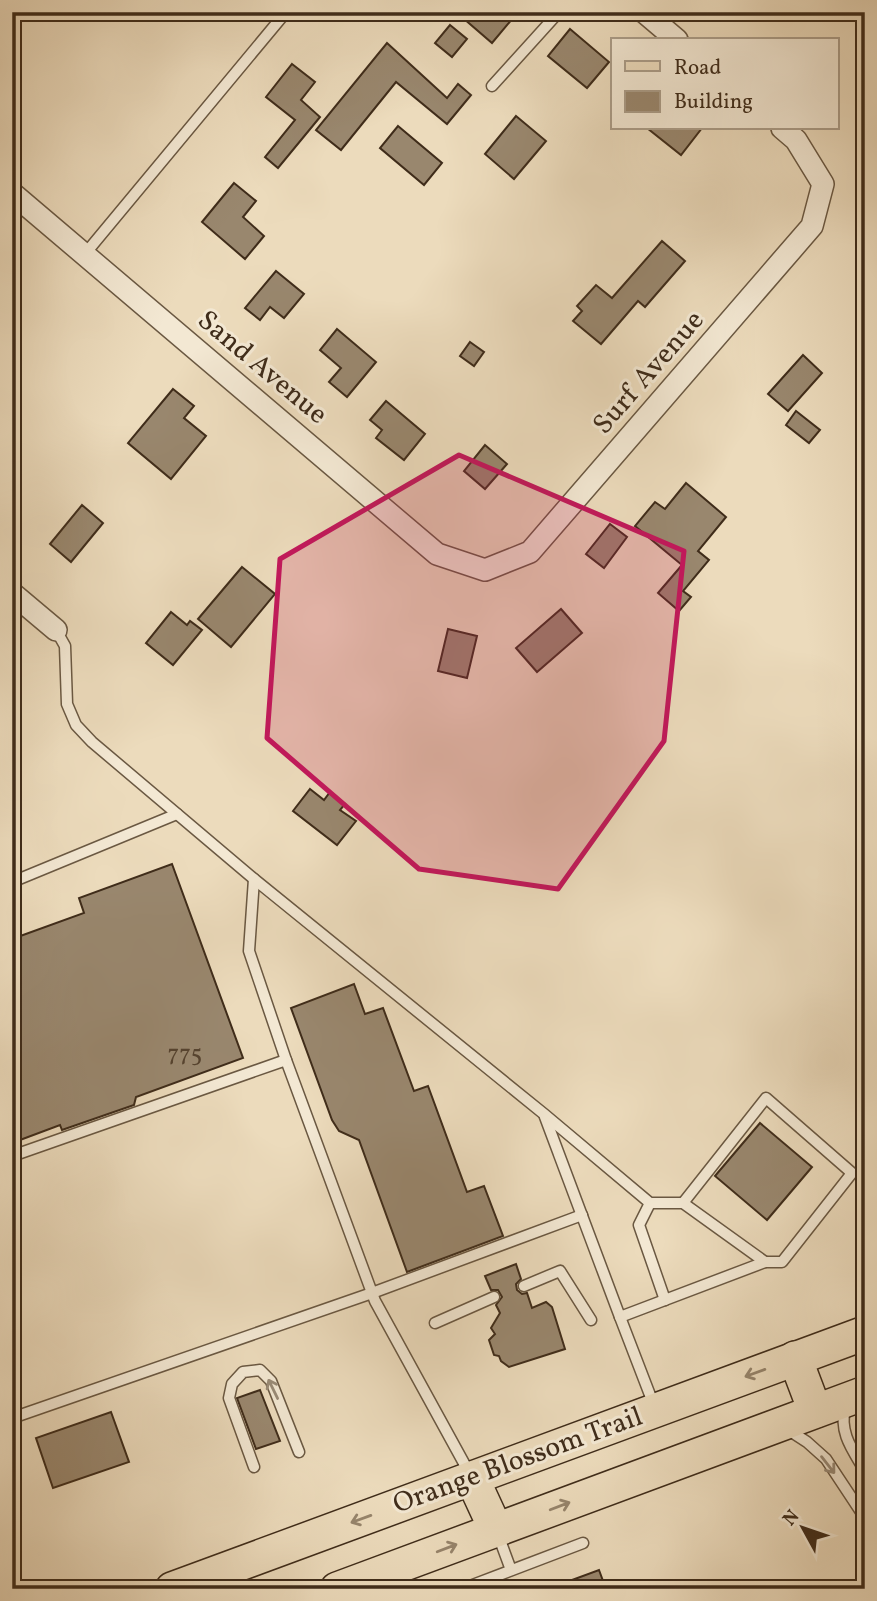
<svg xmlns="http://www.w3.org/2000/svg" width="877" height="1601" viewBox="0 0 877 1601" font-family="Vollkorn,serif">
<rect width="100%" height="100%" fill="#ecdbbc"/>
<filter id="stains"><feTurbulence type="fractalNoise" baseFrequency=".00286" numOctaves="4"/><feColorMatrix values="0 0 0 0 .2 0 0 0 0 .09 0 0 0 0 .02 0 0 0 .5 -.17"/></filter>
<radialGradient id="worn" r=".72"><stop offset=".6" stop-color="#630" stop-opacity="0"/><stop offset="1" stop-color="#630" stop-opacity=".3"/></radialGradient>
<g fill="#99876e" stroke="#3f2c1a" stroke-width="2">
<path d="M456 12H518L492 43Z"/>
<path d="M450 25 467 39 452 57 435 43Z"/>
<path d="M570 29 609 62 587 88 548 56Z"/>
<path d="M387 43 447 98 458 84 471 95 447 124 396 82 341 150 316 130Z"/>
<path d="M292 64 315 82 301 100 320 117 278 168 265 157 295 120 266 97Z"/>
<path d="M516 116 546 141 514 179 485 154Z"/>
<path d="M398 126 442 163 424 185 380 148Z"/>
<path d="M647 128H702L681 155Z"/>
<path d="M234 183 256 201 243 217 264 236 245 259 202 222Z"/>
<path d="M662 241 685 261 645 307 638 301 601 344 573 321 582 311 577 306 596 285 612 298Z"/>
<path d="M276 271 304 294 284 318 270 307 260 320 245 308Z"/>
<path d="M337 329 376 362 347 397 329 382 341 368 320 350Z"/>
<path d="M470 342 484 352 474 366 460 356Z"/>
<path d="M803 355 822 373 788 411 768 394Z"/>
<path d="M173 389 194 406 184 418 206 436 171 479 128 443Z"/>
<path d="M386 401 425 434 404 460 376 438 382 430 370 420Z"/>
<path d="M796 411 820 430 809 443 786 425Z"/>
<path d="M485 445 507 464 485 489 464 471Z"/>
<path d="M686 483 726 517 698 551 709 560 683 591 691 597 679 611 658 593 682 565 635 526 655 502 665 509Z"/>
<path d="M82 505 103 523 71 562 50 544Z"/>
<path d="M610 524 627 537 604 568 586 554Z"/>
<path d="M242 567 275 594 231 647 198 619Z"/>
<path d="M561 609 582 633 537 672 516 648Z"/>
<path d="M171 612 187 625 190 621 202 630 173 665 146 643Z"/>
<path d="M448 629 477 636 467 678 438 671Z"/>
<path d="M310 789 324 800 330 792 345 804 340 810 356 821 337 845 293 811Z"/>
<path d="M172 864 243 1058 136 1097 134 1105 62 1130 60 1125 12 1143V939L84 913 79 898Z"/>
<path d="M354 984 365 1014 383 1008 414 1091 428 1086 467 1192 484 1186 503 1236 407 1272 359 1140 339 1131 332 1120 291 1008Z"/>
<path d="M760 1123 812 1167 767 1220 715 1176Z"/>
<path d="M516 1264 521 1279 516 1284 517 1290 522 1294 527 1293 532 1308 546 1302 552 1307 565 1349 509 1367 501 1361 499 1356 494 1355 489 1340 495 1334 491 1328 500 1313 496 1305 502 1297 498 1290H491L485 1276Z"/>
<path d="M260 1390 280 1441 256 1449 237 1398Z"/>
<path d="M111 1412 129 1462 53 1488 36 1438Z"/>
<path d="M599 1570 606 1589H553V1587Z"/>
</g>
<g fill="none" stroke-linecap="round" stroke-linejoin="round">
<g stroke="#6a5842" stroke-width="13">
<g id="service">
<path d="M492 86 559 12"/>
<path d="M85 254 286 12"/>
<path d="M56 630 65 646 67 704 76 725 92 742 254 879 544 1114 650 1203H683L765 1262"/>
<path d="M254 879 249 951 286 1060"/>
<path d="M12 882 177 814"/>
<path d="M545 1117 620 1317"/>
<path d="M12 1156 286 1060 375 1301 471 1476"/>
<path d="M650 1203 639 1225 665 1300"/>
<path d="M524 1286 560 1271 591 1320"/>
<path d="M435 1323 494 1297"/>
<path d="M845 1407C839 1433 852 1449 865 1471"/>
<path d="M655 1408 620 1317 765 1262H782L852 1173 766 1098 683 1203"/>
<path d="M12 1418 372 1293 582 1215"/>
<path d="M787 1429 807 1442 826 1459 865 1518"/>
<path d="M254 1467 229 1398 232 1384 243 1372 260 1370 271 1381 299 1452"/>
<path d="M497 1532 511 1570"/>
<path d="M470 1586 583 1543"/>
</g>
</g>
<g stroke="#6a5842" stroke-width="24">
<g id="minor">
<path d="M644 12 677 40"/>
<path d="M12 193 437 554 485 570 530 552 812 226 823 184 796 140 782 128"/>
<path d="M12 593 56 630"/>
</g>
</g>
<g stroke="#3f2c1a" stroke-width="36">
<g id="primary">
<path d="M795 1358 815 1411"/>
<path d="M472 1478 496 1530"/>
<path d="M172 1589 865 1333"/>
<path d="M337 1589 865 1393"/>
</g>
</g>
<use href="#service" stroke="#f3e8d3" stroke-width="10"/>
<use href="#minor" stroke="#f3e8d3" stroke-width="21"/>
<use href="#primary" stroke="#ecdbbc" stroke-width="33"/>
</g>
<defs><path id="oneway-shaft" d="M-6 0H5M1.5-3L5.5 0L1.5 3" fill="none" stroke-width="1.6" stroke-linecap="round" stroke-linejoin="round" transform="scale(1.75)"/></defs>
<g stroke="#96846b">
<use href="#oneway-shaft" transform="translate(755 1373) rotate(160)"/>
<use href="#oneway-shaft" transform="translate(560 1506) rotate(-21)"/>
<use href="#oneway-shaft" transform="translate(361 1519) rotate(160)"/>
<use href="#oneway-shaft" transform="translate(447 1548) rotate(-21)"/>
</g>
<g stroke="#998a76">
<use href="#oneway-shaft" transform="translate(273 1389) rotate(-116)"/>
<use href="#oneway-shaft" transform="translate(828 1465) rotate(52)"/>
</g>
<path fill="#c2185b" fill-opacity="0.2" stroke="#c2185b" stroke-width="5" stroke-linejoin="round" d="M459 455 684 551 664 741 558 889 419 869 267 738 280 559Z"/>
<g text-anchor="middle" dominant-baseline="central" stroke-width="6" stroke-linejoin="round" paint-order="stroke">
<g font-size="24" fill="#56432f">
<text x="185" y="1055">775</text>
</g>
<g font-size="28" fill="#3f2c1a" stroke="#f3e8d3">
<text transform="translate(262 368) rotate(40)">Sand Avenue</text>
<text transform="translate(649 373) rotate(-49)">Surf Avenue</text>
<text transform="translate(518 1461) rotate(-20)">Orange Blossom Trail</text>
</g>
</g>
<rect width="877" height="1601" fill="none" stroke="#ecdbbc" stroke-width="42"/>
<rect x="14" y="14" width="849" height="1573" fill="none" stroke="#3f2c1a" stroke-width="3.5"/>
<rect x="21" y="21" width="835" height="1559" fill="none" stroke="#3f2c1a" stroke-width="2"/>
<rect x="611" y="38" width="228" height="91" fill="#f3e8d3" stroke="#ab9d89" stroke-width="2"/>
<rect x="625" y="61" width="35" height="10" fill="#ecdbbc" stroke="#ab9d89" stroke-width="2"/>
<text x="674" y="74" font-size="21" fill="#3f2c1a">Road</text>
<rect x="625" y="91" width="35" height="21" fill="#99876e" stroke="#ab9d89" stroke-width="2"/>
<text x="674" y="108" font-size="21" fill="#3f2c1a">Building</text>
<g transform="translate(803 1528) rotate(310)" stroke="#f3e8d3" stroke-width="5" paint-order="stroke">
<path d="M0-5L12 26L0 18L-12 26Z" fill="#3f2c1a"/>
<text y="-10" font-size="19" font-weight="bold" text-anchor="middle" fill="#3f2c1a">N</text>
</g>
<rect width="100%" height="100%" filter="url(#stains)"/>
<rect width="100%" height="100%" fill="url(#worn)"/>
</svg>
